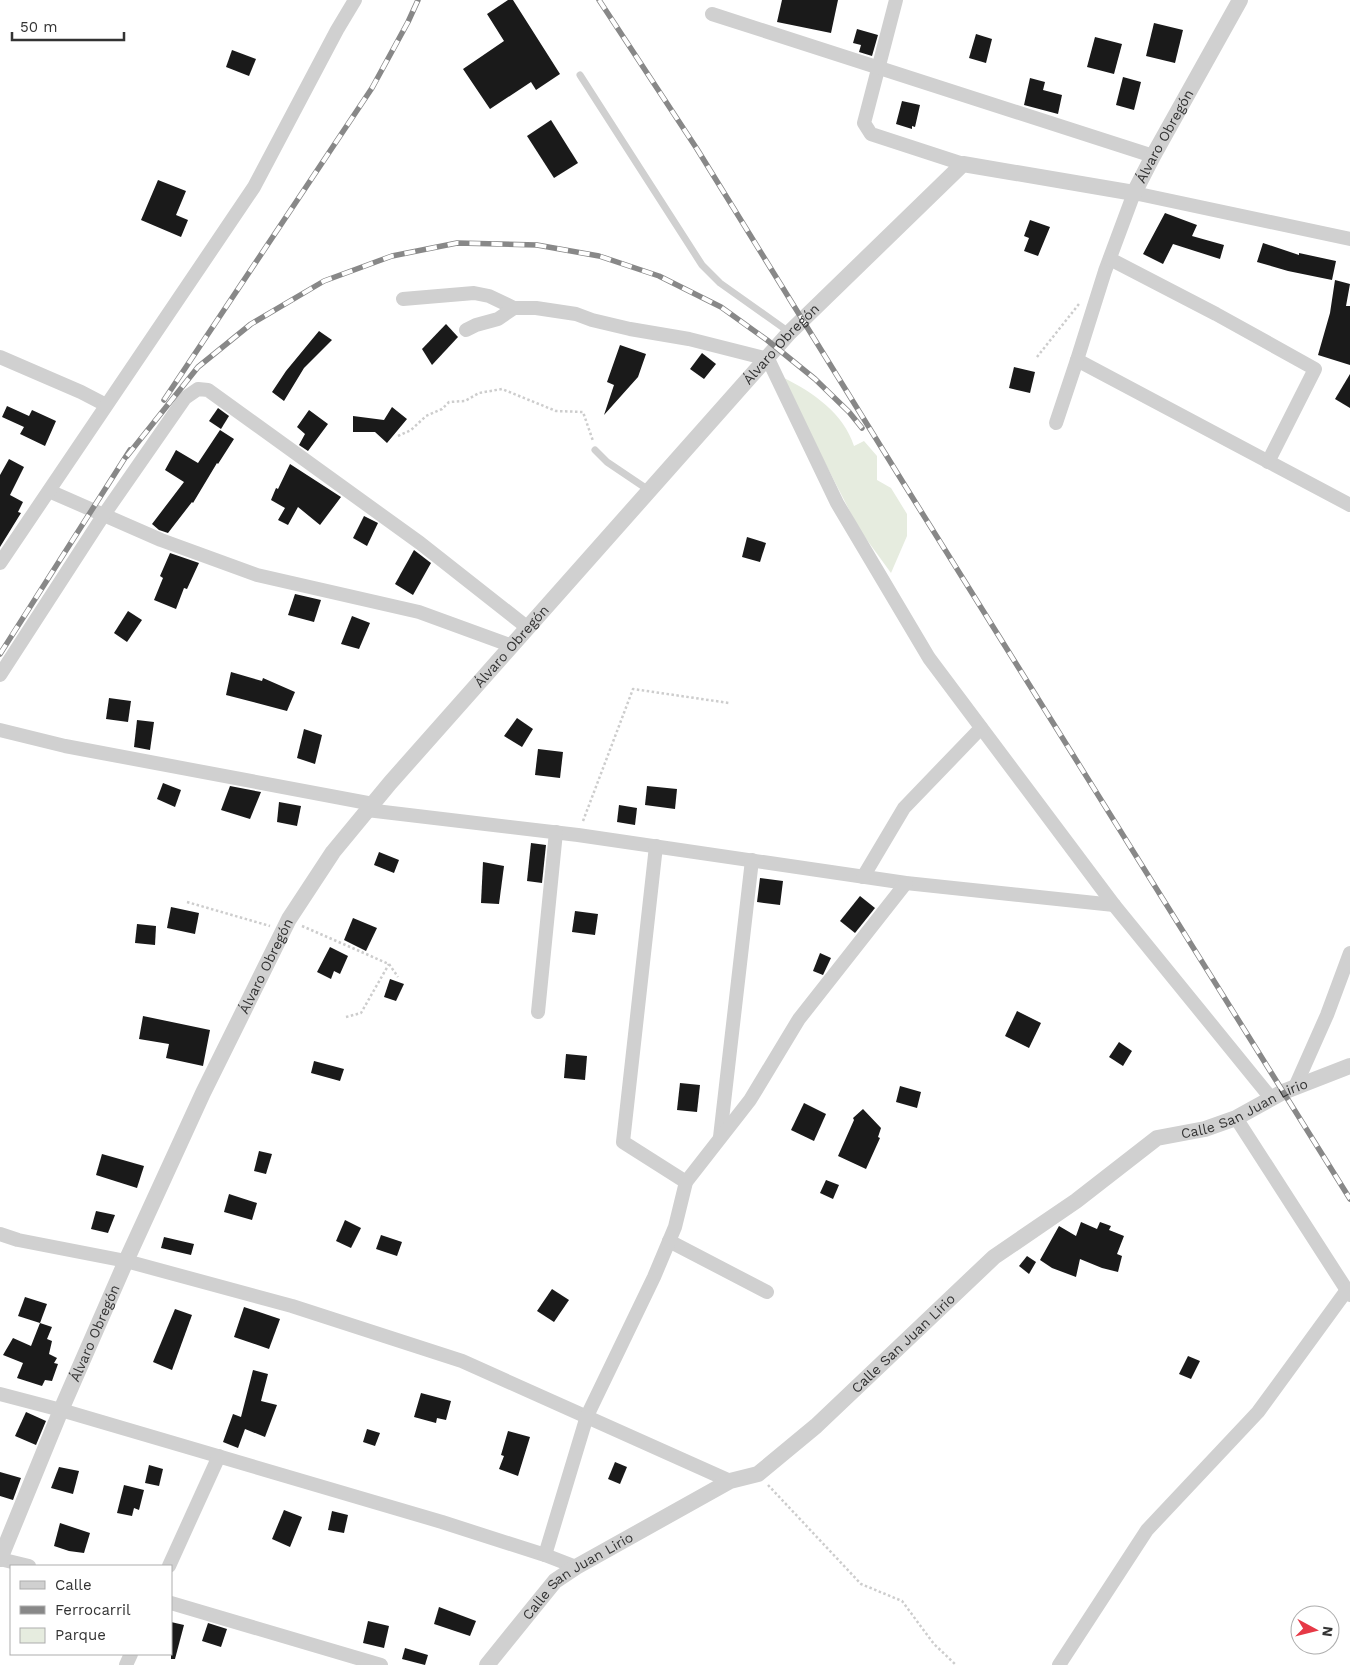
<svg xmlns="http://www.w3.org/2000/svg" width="1350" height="1665" viewBox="0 0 1350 1665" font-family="'Work Sans',sans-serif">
<rect width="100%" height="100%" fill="#fff"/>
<path fill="#e6ecdf" d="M784 378C813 392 844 414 854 446L864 441 877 456V480L891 488 907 514V536L891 573 859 529 821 455Z"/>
<g fill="#1a1a1a">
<path d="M508 0H513L560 74 536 90 531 82 490 109 463 69 504 41 487 14Z"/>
<path d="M782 0H838L831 33 777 22Z"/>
<path d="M1154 23 1183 30 1175 63 1146 56Z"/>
<path d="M857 29 878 35 872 56 859 52 861 45 853 43Z"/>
<path d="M976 34 992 39 986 63 969 58Z"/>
<path d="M1095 37 1122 44 1114 74 1087 67Z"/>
<path d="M232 50 256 59 249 76 226 67Z"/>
<path d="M1123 77 1141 82 1134 110 1116 105Z"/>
<path d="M1030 78 1045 82 1043 90 1062 95 1058 114 1024 105Z"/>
<path d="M902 101 920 105 915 127 912 126V129L896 124Z"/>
<path d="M551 120 578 163 554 178 527 136Z"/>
<path d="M158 180 186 191 176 215 188 220 181 237 141 220Z"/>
<path d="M1165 213 1197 225 1192 236 1224 245 1220 259 1173 244 1163 264 1143 254Z"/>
<path d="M1030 220 1050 227 1038 256 1024 251 1029 238 1024 236Z"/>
<path d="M1263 243 1299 255V253L1336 261 1332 280 1288 271 1257 262Z"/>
<path d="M1335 280 1350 284 1346 306H1350V365L1318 355 1330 313Z"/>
<path d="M446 324 458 337 432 365 422 349Z"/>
<path d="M319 331 332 340 304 368 284 401 272 392 286 371Z"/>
<path d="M620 345 646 354 638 377 604 415 614 385 607 382Z"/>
<path d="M702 353 716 364 704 379 690 369Z"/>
<path d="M1014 367 1035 372 1030 393 1009 388Z"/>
<path d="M1350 374V408L1335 399Z"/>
<path d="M7 406 29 416 32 410 56 421 45 446 20 434 24 427 2 417Z"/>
<path d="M392 407 407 419 387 443 375 432H353V416L384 420Z"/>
<path d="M218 408 229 416 221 429 209 421Z"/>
<path d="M309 410 328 424 308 451 299 445 305 434 297 427Z"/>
<path d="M220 430 234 439 218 464 217 463 193 503 192 502 168 533 159 530 152 524 184 482 165 470 176 450 198 463Z"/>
<path d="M9 459 24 467 10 495 23 502 18 512 21 513 0 547V475Z"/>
<path d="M290 464 341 497 320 525 298 507 288 525 278 520 285 508 271 500 276 488 278 489Z"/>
<path d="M364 516 378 523 367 546 353 538Z"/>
<path d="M747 537 766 543 760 562 742 557Z"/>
<path d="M414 550 431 563 413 595 395 584Z"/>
<path d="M170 553 199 563 187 589 184 588 176 609 154 600 163 578 160 576Z"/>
<path d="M295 594 321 600 314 622 288 615Z"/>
<path d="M128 611 142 620 127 642 114 633Z"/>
<path d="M352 616 370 623 359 649 341 644Z"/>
<path d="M231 672 262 681 263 678 295 692 287 711 226 695Z"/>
<path d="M109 698 131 701 128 722 106 719Z"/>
<path d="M517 718 533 729 522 747 504 736Z"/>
<path d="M137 720 154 722 150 750 134 747Z"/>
<path d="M304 729 322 735 315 764 297 758Z"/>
<path d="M538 749 563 752 560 778 535 775Z"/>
<path d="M163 783 181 790 175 807 157 799Z"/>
<path d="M230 786 261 792 250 819 221 810Z"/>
<path d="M647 786 677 789 675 809 645 805Z"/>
<path d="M279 802 301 806 297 826 277 822Z"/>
<path d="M619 805 637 808 635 825 617 822Z"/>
<path d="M531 843 546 845 542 883 527 881Z"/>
<path d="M379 852 399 860 394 873 374 865Z"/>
<path d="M483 862 504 866 499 904 481 903Z"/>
<path d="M760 878 783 881 780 905 757 902Z"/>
<path d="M860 896 875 908 855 933 840 921Z"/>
<path d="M171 907 199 913 195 934 167 928Z"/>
<path d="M575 911 598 914 595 935 572 932Z"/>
<path d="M353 918 377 928 366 951 344 940Z"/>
<path d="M137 924 156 926 155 945 135 943Z"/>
<path d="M330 947 348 956 340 974 334 971 331 979 317 972Z"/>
<path d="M820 953 831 958 823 975 813 971Z"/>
<path d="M390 979 404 984 396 1001 384 997Z"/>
<path d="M1017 1011 1041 1023 1029 1048 1005 1036Z"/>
<path d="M143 1016 210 1030 203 1066 166 1058 169 1044 139 1039Z"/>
<path d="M1119 1042 1132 1051 1123 1066 1109 1057Z"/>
<path d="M566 1054 587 1056 585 1080 564 1078Z"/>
<path d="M314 1061 344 1069 340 1081 311 1073Z"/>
<path d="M680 1083 700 1085 697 1112 677 1110Z"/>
<path d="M900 1086 921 1092 917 1108 896 1102Z"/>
<path d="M804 1103 826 1114 814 1141 791 1130Z"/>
<path d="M863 1109 881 1128 878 1137 880 1138 866 1169 838 1156 854 1120 853 1118Z"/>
<path d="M259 1151 272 1154 266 1174 254 1171Z"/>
<path d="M102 1154 144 1166 137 1188 96 1175Z"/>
<path d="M826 1180 839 1185 833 1199 820 1193Z"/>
<path d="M229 1194 257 1203 252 1220 224 1212Z"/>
<path d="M96 1211 115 1215 108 1233 91 1229Z"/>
<path d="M345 1220 361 1228 351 1248 336 1241Z"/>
<path d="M1081 1222 1097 1229 1100 1222 1111 1226 1109 1230 1124 1236 1117 1254 1122 1256 1118 1272 1102 1268 1080 1259 1076 1277 1052 1268 1040 1260 1059 1226 1076 1236Z"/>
<path d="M381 1235 402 1242 397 1256 376 1249Z"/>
<path d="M164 1237 194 1244 191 1255 161 1248Z"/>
<path d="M1027 1256 1036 1262 1029 1274 1019 1266Z"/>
<path d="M552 1289 569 1300 554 1322 537 1311Z"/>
<path d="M25 1297 47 1304 40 1323 18 1316Z"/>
<path d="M244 1307 280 1319 269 1349 234 1337Z"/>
<path d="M175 1309 192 1315 172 1370 153 1362Z"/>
<path d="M40 1323 52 1327 47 1339 52 1341 49 1354 57 1358 54 1363 58 1364 52 1381 45 1380 42 1386 17 1378 23 1363 3 1355 13 1338 31 1346Z"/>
<path d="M1188 1356 1200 1361 1191 1379 1179 1374Z"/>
<path d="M253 1370 268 1374 261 1401 277 1405 265 1437 245 1429 238 1448 223 1442 233 1414 241 1417Z"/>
<path d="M421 1393 451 1401 446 1420 437 1418 436 1423 414 1417Z"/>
<path d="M26 1412 46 1421 36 1445 15 1436Z"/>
<path d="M367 1429 380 1433 375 1446 363 1442Z"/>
<path d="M508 1431 530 1437 518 1476 499 1469 504 1456 501 1455Z"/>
<path d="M615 1462 627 1467 620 1484 608 1479Z"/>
<path d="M149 1465 163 1469 159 1486 145 1483Z"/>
<path d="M59 1467 79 1471 73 1494 51 1488Z"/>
<path d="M0 1472 21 1478 13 1500 0 1496Z"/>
<path d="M124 1485 144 1490 139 1510 134 1508 132 1516 117 1513Z"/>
<path d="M284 1510 302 1517 290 1547 272 1539Z"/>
<path d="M332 1511 348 1515 344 1533 328 1530Z"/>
<path d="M60 1523 90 1533 84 1553 69 1551 54 1546Z"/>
<path d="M439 1607 476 1621 470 1636 434 1624Z"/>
<path d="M368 1621 389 1626 384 1648 363 1643Z"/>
<path d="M171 1622 184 1625 175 1659H171Z"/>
<path d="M208 1623 227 1629 221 1647 202 1641Z"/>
<path d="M405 1648 428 1655 425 1665 402 1659Z"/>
</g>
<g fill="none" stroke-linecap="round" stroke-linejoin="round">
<g stroke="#cdcdcd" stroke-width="2.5" stroke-dasharray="2.5 2.5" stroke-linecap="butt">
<path d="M1037 357 1079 304"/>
<path d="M398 436 411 430 426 416 442 409 449 402 465 401 479 393 502 389 556 411 583 412 593 441"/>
<path d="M583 821 633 689 729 703"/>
<path d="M187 902 270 926"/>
<path d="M302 926 389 964 398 977"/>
<path d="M346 1017 361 1013 389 964"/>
<path d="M768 1485 861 1584 902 1601 934 1644 956 1665"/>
</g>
<g stroke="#d0d0d0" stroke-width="7">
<path d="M580 75 702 265 720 283 789 332"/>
<path d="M595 450 607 462 650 491"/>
</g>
<g stroke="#d0d0d0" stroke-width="14">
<path d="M896 0 864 123 871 134 963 164"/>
<path d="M712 14 1153 156"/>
<path d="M1350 239 1134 193 1105 271 1077 360 1350 505"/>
<path d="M1110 259 1216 314 1315 369 1268 462"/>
<path d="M403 299 474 293 489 296 514 308"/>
<path d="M466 330 476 325 498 319 514 308H536L576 314 592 320 630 329 689 339 768 359 837 503 929 658 1114 905 1271 1098"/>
<path d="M0 357 81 392 106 405"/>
<path d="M1056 423 1077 360"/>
<path d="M49 491 161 540 257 575 419 612 512 646"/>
<path d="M0 563 254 187 337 30 355 0"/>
<path d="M0 675 103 516 185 398 198 389 208 390 420 543 528 628"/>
<path d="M0 730 65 746 373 804"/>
<path d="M367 810 578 835 906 883 1114 905"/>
<path d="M656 846 623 1142 686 1182"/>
<path d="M863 877 904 808 981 728"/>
<path d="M538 1012 556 832"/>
<path d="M1295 1087 1327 1015 1350 953"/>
<path d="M1236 1118 1350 1295"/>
<path d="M720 1137 752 860"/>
<path d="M0 1234 18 1240 126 1261 292 1306 462 1361 730 1481"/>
<path d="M669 1241 767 1292"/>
<path d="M0 1394 61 1410 442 1522 545 1555 576 1567"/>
<path d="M545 1555 587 1416 654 1277 675 1227 686 1182 750 1100 799 1019 906 883"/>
<path d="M0 1559 29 1566"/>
<path d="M169 1566 219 1456"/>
<path d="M171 1603 381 1665"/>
<path d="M126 1665 131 1654"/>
<path d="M1059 1665 1147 1530 1258 1412 1347 1290"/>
</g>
<g stroke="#d0d0d0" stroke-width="16">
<path id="s1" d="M0 1559 61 1410 126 1261 203 1093 289 919 333 852 390 783 789 333 963 164 1134 193 1153 156 1240 0"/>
<path id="s2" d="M487 1665 555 1581 576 1567 730 1481 758 1474 816 1426 994 1257 1076 1201 1157 1138 1205 1129 1236 1118 1283 1092 1350 1066"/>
</g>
<g stroke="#888" stroke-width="5.5">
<g id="rail">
<path d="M599 0 697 149 904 484 1350 1199"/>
<path d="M164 400 372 88 408 22 418 0"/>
<path d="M127 456 198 367 251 324 324 281 392 256 457 243 537 245 599 256 659 276 721 307 767 340 815 379 849 412 862 428"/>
<path d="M0 654 130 450"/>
</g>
</g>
<use href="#rail" stroke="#fff" stroke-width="4" stroke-dasharray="11" stroke-linecap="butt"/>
</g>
<g text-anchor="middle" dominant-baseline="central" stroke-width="5" stroke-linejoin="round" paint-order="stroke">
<g font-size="14" fill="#333" stroke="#fff">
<text stroke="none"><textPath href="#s1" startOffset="1954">Álvaro Obregón</textPath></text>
<text stroke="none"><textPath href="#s1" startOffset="1460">Álvaro Obregón</textPath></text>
<text stroke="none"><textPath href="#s1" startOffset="1055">Álvaro Obregón</textPath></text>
<text stroke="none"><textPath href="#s1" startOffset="650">Álvaro Obregón</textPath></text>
<text stroke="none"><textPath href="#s2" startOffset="954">Calle San Juan Lirio</textPath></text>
<text stroke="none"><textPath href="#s1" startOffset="245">Álvaro Obregón</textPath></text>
<text stroke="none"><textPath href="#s2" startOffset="534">Calle San Juan Lirio</textPath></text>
<text stroke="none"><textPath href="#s2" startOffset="129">Calle San Juan Lirio</textPath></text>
</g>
</g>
<rect x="10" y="1565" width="162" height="90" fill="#ffffff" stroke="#adadad"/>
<rect x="20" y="1581" width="25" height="8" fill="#d0d0d0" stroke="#adadad"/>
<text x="55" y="1590" font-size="15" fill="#333333">Calle</text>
<rect x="20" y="1606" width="25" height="8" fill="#888888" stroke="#adadad"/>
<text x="55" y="1615" font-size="15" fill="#333333">Ferrocarril</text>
<rect x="20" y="1628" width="25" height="15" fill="#e6ecdf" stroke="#adadad"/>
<text x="55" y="1640" font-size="15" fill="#333333">Parque</text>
<g transform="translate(1315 1630) rotate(97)"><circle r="24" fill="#ffffff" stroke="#adadad"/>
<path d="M0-4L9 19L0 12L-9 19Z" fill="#e63946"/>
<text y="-8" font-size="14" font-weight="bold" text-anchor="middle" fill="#333333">N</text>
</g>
<path d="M12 32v8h112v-8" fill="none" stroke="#333333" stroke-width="2.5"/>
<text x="20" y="32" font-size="15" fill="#333333" stroke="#ffffff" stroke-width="4" paint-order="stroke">50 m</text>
</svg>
